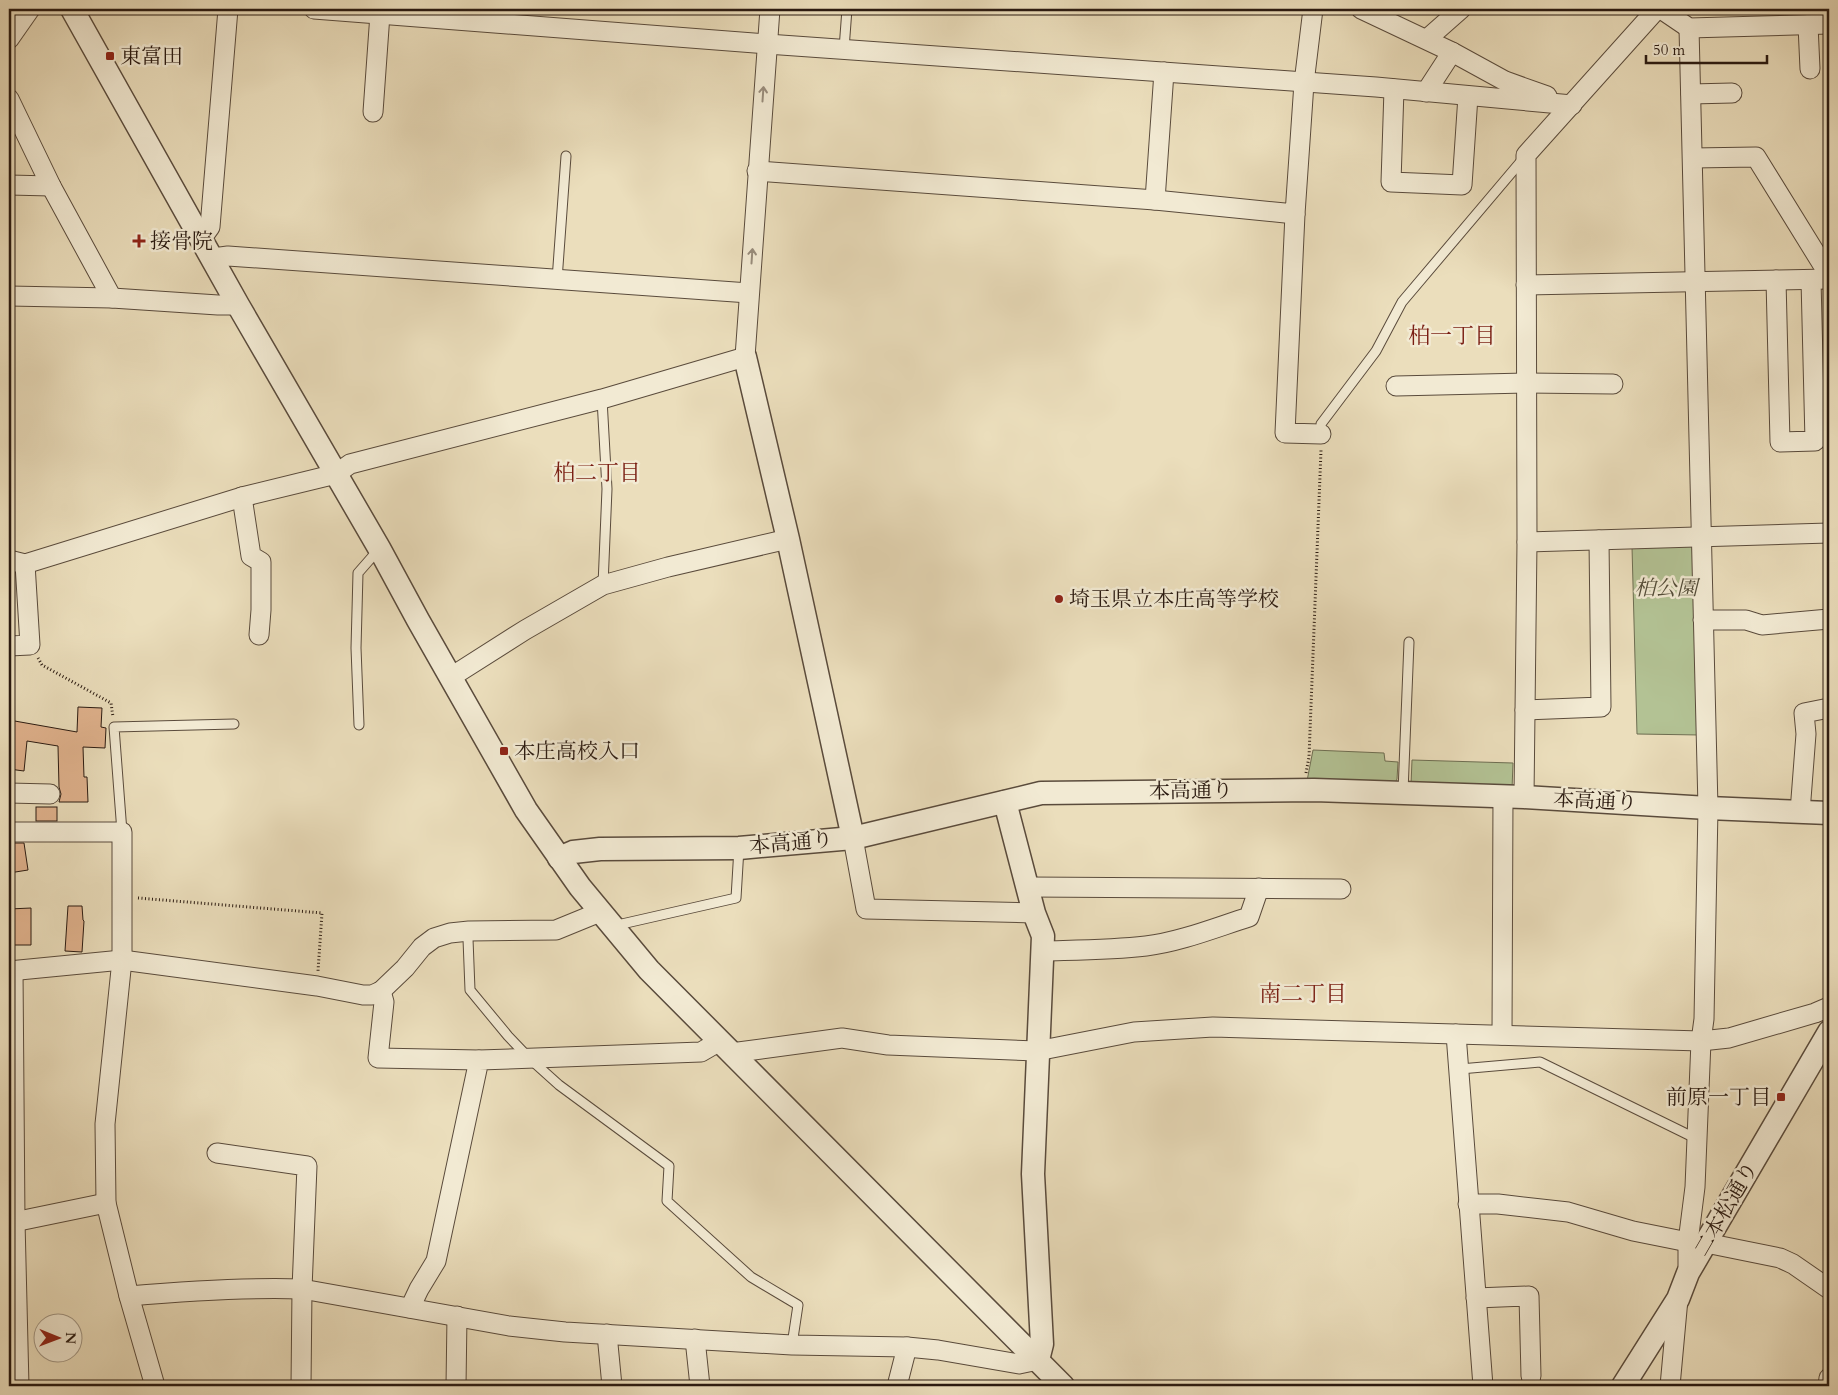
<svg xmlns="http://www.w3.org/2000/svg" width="1838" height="1395" viewBox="0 0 1838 1395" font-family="Cardo,'Noto Serif JP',serif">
<rect width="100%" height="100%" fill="#ebdebc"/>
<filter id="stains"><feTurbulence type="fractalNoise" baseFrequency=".004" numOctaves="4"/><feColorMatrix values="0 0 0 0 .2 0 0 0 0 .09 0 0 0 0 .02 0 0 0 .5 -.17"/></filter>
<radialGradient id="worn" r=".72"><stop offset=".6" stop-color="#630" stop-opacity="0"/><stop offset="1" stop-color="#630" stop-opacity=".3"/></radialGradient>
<g fill="#b3c294" stroke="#6e6e52">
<path d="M1691 545 1697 551 1700 735 1637 734 1632 547Z"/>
<path d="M1313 750 1384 753 1385 761 1398 762 1397 779 1395 783 1307 781Z"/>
<path d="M1412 760 1513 763 1512 789 1411 785Z"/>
</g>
<g fill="#e1b38e" stroke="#2a1a11">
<path d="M78 707 102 708 101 727 106 728 105 748 83 747 84 777H87L88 802H59L61 794 59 787 58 746 27 741 24 771 9 769V720L77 732Z"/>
<rect x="36" y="807" width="21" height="14"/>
<path d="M9 843H24L28 870 9 873Z"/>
<path d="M68 906H82L83 920 84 921 82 952 65 951Z"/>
<path d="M31 908V945H9V909Z"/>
</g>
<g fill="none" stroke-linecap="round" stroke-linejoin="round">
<g stroke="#5a4b3c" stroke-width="11">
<g id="service">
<path d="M844 49 847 9"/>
<path d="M557 280 566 156"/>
<path d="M602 399 607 489 603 585"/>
<path d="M1321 434V424L1376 351 1402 302 1523 159"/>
<path d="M359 725 356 648 358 573 379 549"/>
<path d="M1403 792 1409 642"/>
<path d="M122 832 114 727 234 724"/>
<path d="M613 926 736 898 739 848"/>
<path d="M469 931 468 939 470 990 508 1036 529 1058 559 1085 669 1166 667 1201 751 1277 798 1305 792 1345"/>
<path d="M1460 1069 1540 1062 1697 1139"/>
</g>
</g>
<g stroke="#5a4b3c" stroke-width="21">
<g id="minor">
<path d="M314 9 767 44 1376 87 1572 105"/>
<path d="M1361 9 1452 52 1505 81 1547 96"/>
<path d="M1661 9 1689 28 1829 24"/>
<path d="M1808 25 1810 69"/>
<path d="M9 39 30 9"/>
<path d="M1427 39 1461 9"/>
<path d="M1394 89 1391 182 1462 185 1468 96"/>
<path d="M1426 92 1452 52"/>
<path d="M1691 94 1732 93"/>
<path d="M9 99 51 186 112 298"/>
<path d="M373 112 380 14"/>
<path d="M1693 158 1756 157 1829 275"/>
<path d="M757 171 1155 200 1295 214 1304 83 1313 9"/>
<path d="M9 185 51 186"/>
<path d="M1155 200 1164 72"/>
<path d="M1295 214 1285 433 1321 434"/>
<path d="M202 238 210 227 228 9"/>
<path d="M213 258 228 256 749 293"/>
<path d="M1776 280 1780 442 1815 441 1811 280"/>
<path d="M1526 285 1829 279"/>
<path d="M9 296 112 298 218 305H238"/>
<path d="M1396 386 1527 383 1613 384"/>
<path d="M242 497 251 556 261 562V610L259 635"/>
<path d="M1527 542 1829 533"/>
<path d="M9 560 25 564 242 497 336 474 350 464 602 399 745 357 770 9"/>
<path d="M1703 620H1746L1762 625 1829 619"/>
<path d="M9 646 30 645 25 564"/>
<path d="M451 677 525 630 603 585 668 567 788 539"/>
<path d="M1525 710 1601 707 1599 540"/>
<path d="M9 793 50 794"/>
<path d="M1524 797 1527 542 1526 155 1657 9"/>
<path d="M1800 812 1806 734 1804 713 1829 708"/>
<path d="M9 832H122V960L105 1124 106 1203 129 1296 155 1386"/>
<path d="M853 838 866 909 1034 913"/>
<path d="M1028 887 1341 889"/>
<path d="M1043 951C1078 950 1112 950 1146 946 1180 942 1217 927 1249 917L1259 888"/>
<path d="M13 970 15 1221 19 1386"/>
<path d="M9 971 122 960 317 986 363 995H372L381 991 405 968 422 947 434 938 450 933 469 931 556 930 600 912"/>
<path d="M381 991 384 1002 378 1058 479 1060"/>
<path d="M1456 1034 1483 1386"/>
<path d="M1502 1035 1503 796"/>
<path d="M731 1053 842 1038 888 1045 1037 1051 1134 1032 1213 1027 1701 1041 1729 1038 1815 1013 1829 1007"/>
<path d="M217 1153 307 1166 302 1289 301 1386"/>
<path d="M1468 1204H1498L1568 1212 1633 1231 1688 1242"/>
<path d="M9 1223 106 1203"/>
<path d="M1706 1243 1780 1258 1793 1264 1829 1289"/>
<path d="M1688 1273V1242L1695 1187 1701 1041 1704 1019 1708 808 1689 28"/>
<path d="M129 1296C187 1291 244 1287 302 1289L509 1326 565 1332 792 1345 907 1347 938 1350 1019 1364 1038 1360"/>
<path d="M1476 1298 1529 1296 1531 1376"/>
<path d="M410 1308 419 1289 436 1261 479 1060 701 1052 720 1041"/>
<path d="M607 1334 612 1386"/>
<path d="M695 1339 700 1386"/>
<path d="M456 1386 457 1316"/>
<path d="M897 1386 907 1347"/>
<path d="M1670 1386 1678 1299"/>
<path d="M1828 1386 1829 1378"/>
</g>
</g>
<g stroke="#5a4b3c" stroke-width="25">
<g id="tertiary">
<path d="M72 9 238 305 379 548 418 620 526 810 580 887 649 970 1063 1386"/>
<path d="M745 357 788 539 853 838"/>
<path d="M1005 802 1034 913 1043 936 1033 1174 1042 1344 1038 1360"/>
<path d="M559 858 573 852 600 849 739 848 853 838 1041 793 1314 790 1524 797 1708 808 1829 813"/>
<path d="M1623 1386 1678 1299 1688 1273 1829 1032"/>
</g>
</g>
<g stroke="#2a1a11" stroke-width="3" stroke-dasharray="1 2.5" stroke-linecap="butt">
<path d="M38 658 42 665 111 703 113 717"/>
<path d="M1306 773 1309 757 1321 450"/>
<path d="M138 898 322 913 318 971"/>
</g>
<use href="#service" stroke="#f2ead3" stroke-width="9"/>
<use href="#minor" stroke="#f2ead3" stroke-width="19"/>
<use href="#tertiary" stroke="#f2ead3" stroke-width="22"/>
</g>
<defs><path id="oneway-shaft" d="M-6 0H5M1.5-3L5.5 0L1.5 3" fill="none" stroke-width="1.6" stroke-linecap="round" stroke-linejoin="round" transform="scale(1.25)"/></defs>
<g stroke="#988c7c">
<use href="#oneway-shaft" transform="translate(763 94) rotate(-86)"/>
<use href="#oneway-shaft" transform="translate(752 256) rotate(-86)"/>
</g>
<g fill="#8f2418" stroke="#f2ead3" stroke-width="2">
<rect x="105" y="51" width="10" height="10" rx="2.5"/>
<path d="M136.5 233.5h5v5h5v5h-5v5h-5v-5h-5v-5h5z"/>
<circle cx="1059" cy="599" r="5"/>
<rect x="499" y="746" width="10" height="10" rx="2.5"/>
<rect x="1776" y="1092" width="10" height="10" rx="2.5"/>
</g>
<g text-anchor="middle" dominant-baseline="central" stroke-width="5" stroke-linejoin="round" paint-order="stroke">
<g font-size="21" fill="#2a1a11" stroke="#f2ead3" text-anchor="start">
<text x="120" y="56">東富田</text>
<text x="150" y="241">接骨院</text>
<text x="1069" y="599">埼玉県立本庄高等学校</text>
<text x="514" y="751">本庄高校入口</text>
<text x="1771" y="1097" text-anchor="end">前原一丁目</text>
</g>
<g font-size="21" font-style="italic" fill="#534c38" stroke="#f2ead3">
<text x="1666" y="588">柏公園</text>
</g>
<g font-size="21" fill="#2a1a11" stroke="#f2ead3">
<text transform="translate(1191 791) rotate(-1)">本高通り</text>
<text transform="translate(1595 801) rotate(3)">本高通り</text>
<text transform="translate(791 843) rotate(-5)">本高通り</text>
<text transform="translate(1726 1209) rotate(-60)">二本松通り</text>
</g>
<g font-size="22" fill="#7a1f14" stroke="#f2ead3">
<text x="1452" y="336">柏一丁目</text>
<text x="597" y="473">柏二丁目</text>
<text x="1303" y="994">南二丁目</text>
</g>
</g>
<rect width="1838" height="1395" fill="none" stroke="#ebdebc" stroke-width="30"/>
<rect x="10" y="10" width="1818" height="1375" fill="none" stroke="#2a1a11" stroke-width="2.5"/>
<rect x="15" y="15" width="1808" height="1365" fill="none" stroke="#2a1a11"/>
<g transform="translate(58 1338) rotate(91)"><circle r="24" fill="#f2ead3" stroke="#a29785"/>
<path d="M0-4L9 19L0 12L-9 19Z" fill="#8f2418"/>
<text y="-8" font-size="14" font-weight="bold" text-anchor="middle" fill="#2a1a11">N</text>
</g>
<path d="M1646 55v8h121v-8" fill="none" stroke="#2a1a11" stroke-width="2.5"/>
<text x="1653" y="55" font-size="15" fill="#2a1a11" stroke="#f2ead3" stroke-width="4" paint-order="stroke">50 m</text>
<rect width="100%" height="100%" filter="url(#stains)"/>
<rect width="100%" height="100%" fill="url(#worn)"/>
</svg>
